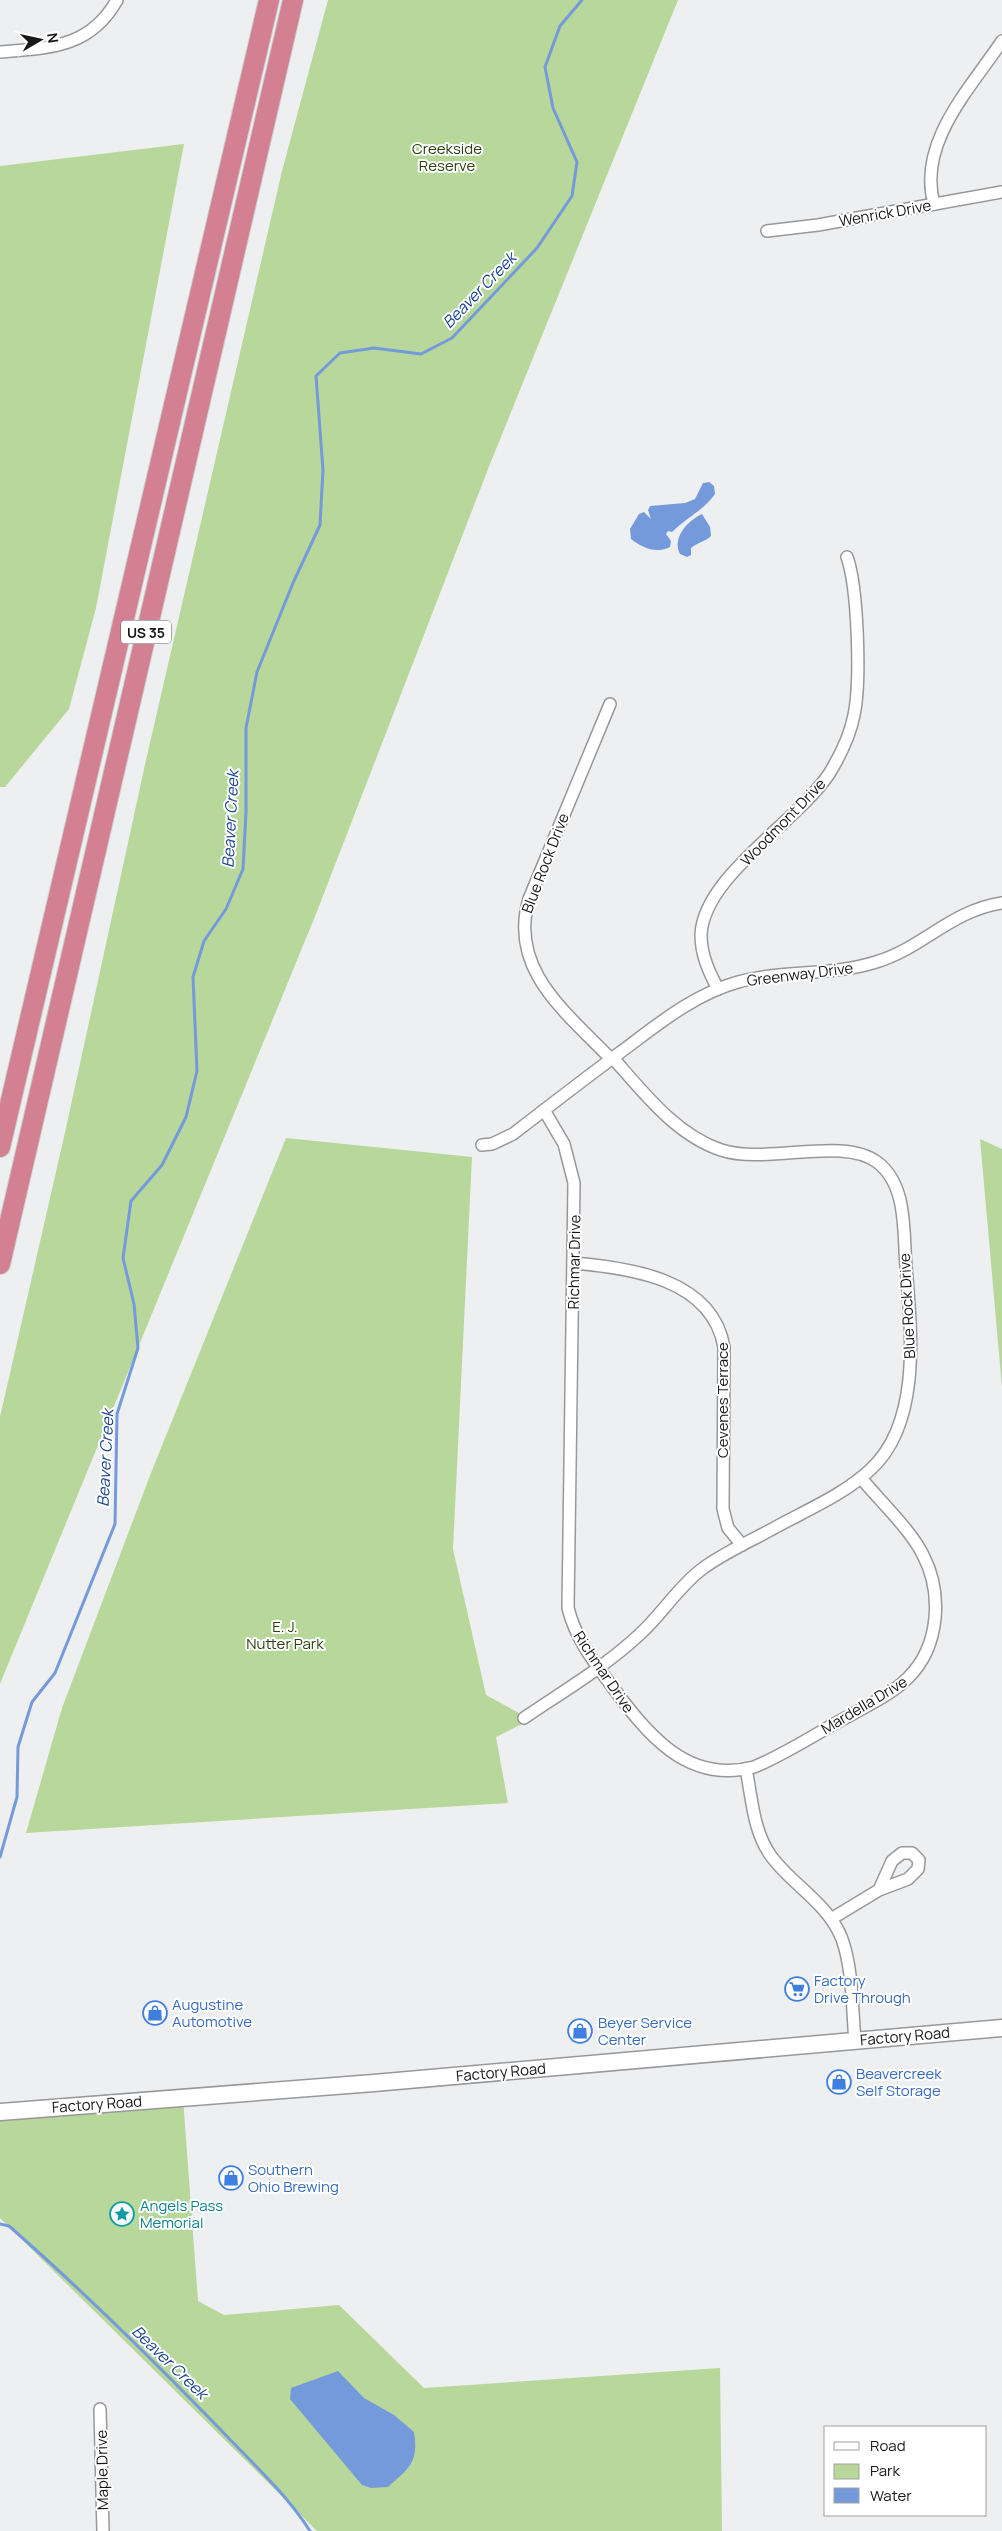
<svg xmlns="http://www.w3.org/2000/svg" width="1002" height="2531" viewBox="0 0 1002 2531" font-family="Manrope,sans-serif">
<rect width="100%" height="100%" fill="#eeeff1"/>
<g fill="#b7d89a">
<path d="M328 0H678L490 464 316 914 0 1684V1417L66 1128 146 760 282 171Z"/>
<path d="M184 144 96 608 69 709 5 787H0V166Z"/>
<path d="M286 1138 472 1157 453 1549 486 1695 519 1713 522 1724 496 1737 508 1803 26 1833 62 1708 151 1473Z"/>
<path d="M980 1139 1002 1149V1387Z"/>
<path d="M183 2098 198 2301 224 2315 339 2305 424 2388 720 2368 722 2531H317L0 2218V2112Z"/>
</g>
<g fill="#759adb">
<path d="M709 482 714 486 715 494C704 510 686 518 672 532L668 531 666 534 671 541 670 547C657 554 642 548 631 539L630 529 639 514 644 512 651 519 648 510 650 506 685 503 695 499 703 483Z"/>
<path d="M702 514 710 527 711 536C705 542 698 542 691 548V555L687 557 680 554C672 538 687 521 702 514Z"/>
<path d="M338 2371 364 2398 394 2415 414 2432C419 2463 409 2468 388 2487L371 2488 362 2485 290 2399 291 2388Z"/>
</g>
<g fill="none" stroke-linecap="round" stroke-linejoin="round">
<g stroke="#759adb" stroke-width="3">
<path d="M0 1857 17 1797 18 1747 32 1702 55 1673 115 1524 117 1414 138 1348 134 1304 123 1258 131 1201 162 1165 186 1117 197 1071 193 977 204 941 226 909 243 869 246 812V728L257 672 293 583 320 525 323 470 316 376 340 353 374 348 421 354 452 338 537 248 572 196 577 162 553 108 545 67 560 26 582 0"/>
<path d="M0 2224 9 2226C81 2289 150 2357 217 2426 249 2460 285 2492 310 2531"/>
</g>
<g stroke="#98989a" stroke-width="14">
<g id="street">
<path d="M0 52C49 48 90 48 117 0"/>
<path d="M934 204C917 143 970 89 1002 41"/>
<path d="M767 231 818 225 1002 192"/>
<path d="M610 704 529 899C508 970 567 1013 611 1059"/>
<path d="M718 989C709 972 701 955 701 935 703 877 797 822 829 774 840 756 850 736 854 715 861 682 858 588 847 557"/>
<path d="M544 1110 564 1144 574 1183 568 1608C575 1637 593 1661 611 1685 646 1732 686 1785 754 1767 781 1756 808 1739 834 1724 884 1696 929 1681 935 1618 937 1596 933 1574 923 1555 911 1530 879 1500 861 1478"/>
<path d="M482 1145 492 1144 513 1134C548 1107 583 1080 618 1054 656 1026 692 995 738 982 783 970 832 976 876 962 923 948 950 911 1002 903"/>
<path d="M574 1263C631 1268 712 1279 724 1347L723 1509 728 1528 742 1545"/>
<path d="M524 1718C562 1692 605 1667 640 1634 662 1614 678 1587 702 1569 725 1552 751 1541 776 1527 807 1510 845 1494 871 1469 922 1422 911 1329 906 1266 903 1233 908 1185 877 1162 842 1136 767 1165 721 1150 676 1135 643 1092 613 1058"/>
<path d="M746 1769C752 1798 753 1831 771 1856 792 1885 828 1903 842 1939 853 1970 852 2008 855 2041"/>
<path d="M831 1919 879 1890 908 1879 918 1869 919 1860 912 1853H902L892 1861 879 1890"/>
<path d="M100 2409 103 2531"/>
</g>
</g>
<g stroke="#98989a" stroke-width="19">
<path id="secondary" d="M0 2112 374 2083 1002 2028"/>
</g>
<g stroke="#ccc" stroke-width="22">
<g id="highway">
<path d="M0 1147 269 0"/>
<path d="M0 1264 293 0"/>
</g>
</g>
<use href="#street" stroke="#fff" stroke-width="11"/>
<use href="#secondary" stroke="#fff" stroke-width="16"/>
<use href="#highway" stroke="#d38092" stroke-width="20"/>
</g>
<defs>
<g id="supermarket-ring" transform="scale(1.25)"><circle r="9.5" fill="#fff" stroke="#3f7fe0" stroke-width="1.5"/><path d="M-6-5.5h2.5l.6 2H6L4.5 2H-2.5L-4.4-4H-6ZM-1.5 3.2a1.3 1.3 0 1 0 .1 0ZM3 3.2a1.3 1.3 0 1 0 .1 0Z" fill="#3f7fe0"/></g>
<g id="shop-ring" transform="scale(1.25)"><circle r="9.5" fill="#fff" stroke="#3f7fe0" stroke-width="1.5"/><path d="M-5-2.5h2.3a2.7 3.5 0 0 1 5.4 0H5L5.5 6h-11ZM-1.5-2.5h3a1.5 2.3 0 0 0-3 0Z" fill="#3f7fe0"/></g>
<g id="sight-ring" transform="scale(1.25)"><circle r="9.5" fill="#fff" stroke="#0f9aa8" stroke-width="1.5"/><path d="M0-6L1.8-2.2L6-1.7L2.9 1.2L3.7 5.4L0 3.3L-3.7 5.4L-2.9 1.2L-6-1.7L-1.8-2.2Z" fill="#0f9aa8"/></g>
</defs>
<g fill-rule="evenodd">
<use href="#supermarket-ring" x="797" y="1989"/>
<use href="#shop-ring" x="155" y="2013"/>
<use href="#shop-ring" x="580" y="2031"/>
<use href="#shop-ring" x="839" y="2082"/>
<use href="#shop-ring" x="231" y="2178"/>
<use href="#sight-ring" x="122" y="2214"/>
</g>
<g text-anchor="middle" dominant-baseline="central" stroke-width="4" stroke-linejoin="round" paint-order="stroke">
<rect fill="#fff" stroke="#5d5d5d" stroke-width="1" x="121" y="620.5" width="50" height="23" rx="4"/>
<g font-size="14" font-weight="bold" fill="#171717">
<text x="146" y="632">US 35</text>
</g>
<g font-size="15" fill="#2a420e" stroke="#fff">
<text x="447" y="148">Creekside<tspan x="447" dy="17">Reserve</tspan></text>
<text x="285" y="1626">E. J.<tspan x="285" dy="17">Nutter Park</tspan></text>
</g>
<g font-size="15" fill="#171717" stroke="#fff">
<text transform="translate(885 213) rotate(-10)">Wenrick Drive</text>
<text transform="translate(783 822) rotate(-46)">Woodmont Drive</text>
<text transform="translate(545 863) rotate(-69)">Blue Rock Drive</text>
<text transform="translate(800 974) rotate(-7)">Greenway Drive</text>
<text transform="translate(574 1262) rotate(-89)">Richmar Drive</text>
<text transform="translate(907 1306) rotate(-93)">Blue Rock Drive</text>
<text transform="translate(722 1400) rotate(-90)">Cevenes Terrace</text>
<text transform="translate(604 1672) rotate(56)">Richmar Drive</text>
<text transform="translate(864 1705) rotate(-31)">Mardella Drive</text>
<text transform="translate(905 2036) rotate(-5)">Factory Road</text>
<text transform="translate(501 2072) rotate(-5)">Factory Road</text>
<text transform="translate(97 2104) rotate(-4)">Factory Road</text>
<text transform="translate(102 2470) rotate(-91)">Maple Drive</text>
</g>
<g font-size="15" fill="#366cbe" stroke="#fff" text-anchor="start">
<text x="814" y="1980">Factory<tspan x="814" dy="17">Drive Through</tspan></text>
<text x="172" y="2004">Augustine<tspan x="172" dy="17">Automotive</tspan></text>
<text x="598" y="2022">Beyer Service<tspan x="598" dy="17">Center</tspan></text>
<text x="856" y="2073">Beavercreek<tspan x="856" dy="17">Self Storage</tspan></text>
<text x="248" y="2169">Southern<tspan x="248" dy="17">Ohio Brewing</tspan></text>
</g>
<g font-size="15" fill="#0d838f" stroke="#fff" text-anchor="start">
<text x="140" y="2205">Angels Pass<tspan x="140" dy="17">Memorial</tspan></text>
</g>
<g font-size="16" font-style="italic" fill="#1d4693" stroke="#fff">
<text transform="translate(479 290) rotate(-46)">Beaver Creek</text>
<text transform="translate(230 819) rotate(-87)">Beaver Creek</text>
<text transform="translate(105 1458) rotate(-87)">Beaver Creek</text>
<text transform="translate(170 2362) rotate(44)">Beaver Creek</text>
</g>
</g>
<rect x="824" y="2426" width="162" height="90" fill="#ffffff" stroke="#a2a2a2"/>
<rect x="834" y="2442" width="25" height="8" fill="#ffffff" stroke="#a2a2a2"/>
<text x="870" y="2451" font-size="15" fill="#171717">Road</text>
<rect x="834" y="2464" width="25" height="15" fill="#b7d89a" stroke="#a2a2a2"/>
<text x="870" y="2476" font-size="15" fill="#171717">Park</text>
<rect x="834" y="2488" width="25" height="15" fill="#759adb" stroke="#a2a2a2"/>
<text x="870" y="2501" font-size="15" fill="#171717">Water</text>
<g transform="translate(40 40) rotate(81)" stroke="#ffffff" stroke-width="4" paint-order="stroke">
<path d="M0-4L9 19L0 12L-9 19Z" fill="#171717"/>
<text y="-8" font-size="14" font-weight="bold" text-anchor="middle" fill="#171717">N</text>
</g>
</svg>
